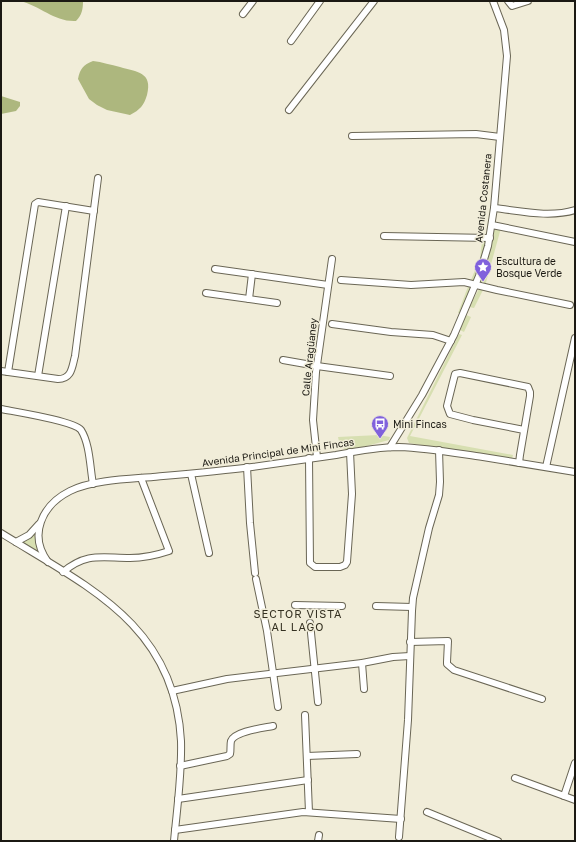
<svg xmlns="http://www.w3.org/2000/svg" width="576" height="842" viewBox="0 0 576 842" font-family="'Golos Text',sans-serif">
<rect width="100%" height="100%" fill="#f1edd9"/>
<g fill="#d7dfb1">
<path d="M495 227 501 228 485 286 479 285Z"/>
<path d="M486 241 483 258 475 281 471 280 480 258 482 242Z"/>
<path d="M469 284 473 285 461 313H458Z"/>
<path d="M479 289 483 290 474 308 469 307Z"/>
<path d="M466 315 471 317 464 332 460 330Z"/>
<path d="M459 334 462 335 410 436 513 455 512 459 409 443 407 438Z"/>
<path d="M379 435 390 437 389 440 363 447 345 449 340 446 338 437Z"/>
<path d="M40 523 43 555 16 542Z"/>
</g>
<g fill="#adb77e">
<path d="M20 1H83C83 9 82 15 76 21 54 22 41 6 20 1Z"/>
<path d="M93 61C102 62 111 65 120 67 137 72 153 72 147 95 144 105 140 110 130 115L107 110 97 105 89 99 78 79C80 69 83 65 93 61Z"/>
<path d="M1 96 20 102V106L16 111 1 114Z"/>
</g>
<g fill="none" stroke-linecap="round" stroke-linejoin="round">
<g stroke="#6a6655" stroke-width="8">
<g id="minor">
<path d="M508 1 512 6 528 1"/>
<path d="M243 14 253 1"/>
<path d="M291 41 320 1"/>
<path d="M289 110 374 1"/>
<path d="M352 136 476 134 500 137"/>
<path d="M494 208C521 211 549 218 575 210"/>
<path d="M492 225 575 242"/>
<path d="M384 236 490 238"/>
<path d="M215 269 328 285"/>
<path d="M341 280 411 285 464 282 497 290 570 305"/>
<path d="M206 293 277 303"/>
<path d="M249 299 252 274"/>
<path d="M332 324 391 332 433 335 451 341"/>
<path d="M283 360 317 366 390 376"/>
<path d="M1 371 58 379C72 379 72 367 75 356L98 178"/>
<path d="M8 372 35 204 38 202 94 211"/>
<path d="M38 376 66 206"/>
<path d="M1 409C16 412 74 421 81 430 90 444 90 468 93 484"/>
<path d="M390 447 422 395 454 335 479 276 488 246 494 208 507 56 504 30 493 1"/>
<path d="M317 457 313 420 316 372 332 259"/>
<path d="M309 458 310 563 315 567H340L345 565 347 562 352 494 350 452"/>
<path d="M519 463 520 455 530 396V392L528 387 460 373 455 374 447 406 450 414 473 420 524 430"/>
<path d="M247 467 250 523 255 573"/>
<path d="M546 467 575 338"/>
<path d="M191 474 209 553"/>
<path d="M1 533C88 587 175 625 181 741 182 775 177 808 174 841"/>
<path d="M16 542 29 535 39 524"/>
<path d="M48 562C28 535 42 505 70 491 92 480 129 479 153 477 186 474 220 471 252 467 280 463 308 459 336 455 357 451 378 447 399 447 427 448 455 453 483 457 513 462 544 467 575 472"/>
<path d="M63 572C87 552 102 558 130 558 144 558 157 555 169 551L141 478"/>
<path d="M256 579 267 631 278 707"/>
<path d="M295 605 342 606"/>
<path d="M376 606 412 607"/>
<path d="M310 623 318 702"/>
<path d="M410 642 448 641 447 662V664L454 670 542 699"/>
<path d="M362 663 364 689"/>
<path d="M172 691 227 679 362 663 393 657 410 656"/>
<path d="M305 715 309 812"/>
<path d="M307 756 357 754"/>
<path d="M180 766 227 756 230 754C231 750 230 745 231 741 235 731 263 728 273 726"/>
<path d="M515 778 575 800"/>
<path d="M564 796 575 763"/>
<path d="M178 799 308 780"/>
<path d="M427 812 498 841"/>
<path d="M175 830 303 812 401 819"/>
<path d="M399 837 408 720 412 611 413 598 429 528 439 495 440 482 439 450"/>
<path d="M318 841 319 835"/>
</g>
</g>
<use href="#minor" stroke="#fff" stroke-width="6"/>
</g>
<defs>
<g id="sight-pin" transform="scale(0.9)"><path d="M0 17L-7.5 6A9.5 9.5 0 1 1 7.5 6Z" fill="#8061dc" stroke="#f1edd9"/><path d="M0-6L1.8-2.2L6-1.7L2.9 1.2L3.7 5.4L0 3.3L-3.7 5.4L-2.9 1.2L-6-1.7L-1.8-2.2Z" fill="#fff"/></g>
<g id="bus-pin" transform="scale(0.9)"><path d="M0 17L-7.5 6A9.5 9.5 0 1 1 7.5 6Z" fill="#8061dc" stroke="#f1edd9"/><path d="M-5-6H5V4H4V6H2V4H-2V6H-4V4H-5ZM-3.5-4V0h7V-4ZM-3.5 1.2v1.5H-2V1.2ZM2 1.2v1.5H3.5V1.2Z" fill="#fff"/></g>
</defs>
<g fill-rule="evenodd">
<use href="#sight-pin" x="483" y="267"/>
<use href="#bus-pin" x="380" y="424"/>
</g>
<g text-anchor="middle" dominant-baseline="central" stroke-width="3" stroke-linejoin="round" paint-order="stroke">
<g font-size="10" fill="#1b1913" stroke="#f1edd9">
<text transform="translate(483 198) rotate(-84)">Avenida Costanera</text>
<text transform="translate(309 357) rotate(-84)">Calle Aragüaney</text>
<text transform="translate(278 452) rotate(-8)">Avenida Principal de Mini Fincas</text>
</g>
<g font-size="10" fill="#1b1913" stroke="#f1edd9" text-anchor="start">
<text x="496" y="261">Escultura de<tspan x="496" dy="12">Bosque Verde</tspan></text>
<text x="393" y="424">Mini Fincas</text>
</g>
<g font-size="11" letter-spacing="1" fill="#353122" stroke="#f1edd9">
<text x="298" y="613">SECTOR VISTA<tspan x="298" dy="13">AL LAGO</tspan></text>
</g>
</g>
<rect width="576" height="842" fill="none" stroke="#1b1913" stroke-width="4"/>
</svg>
